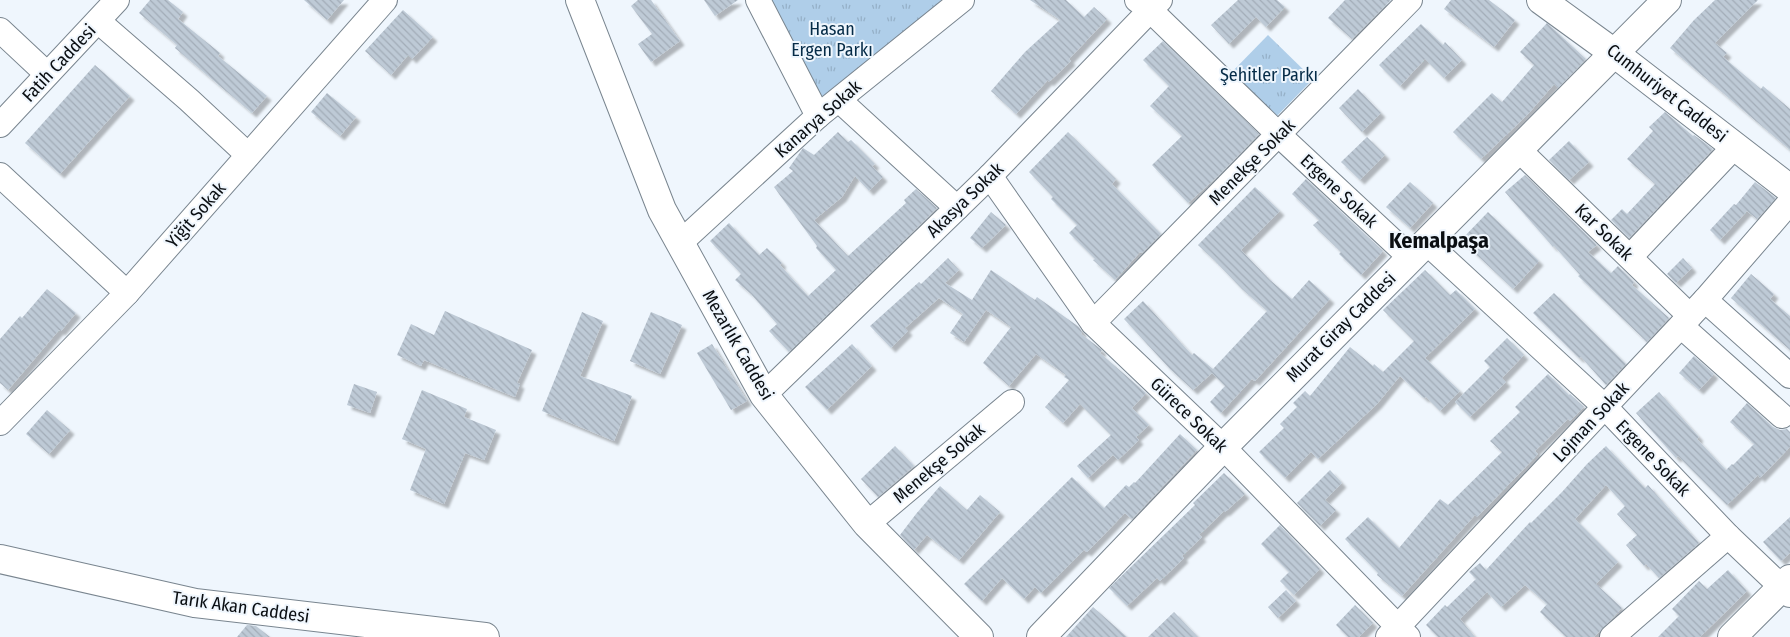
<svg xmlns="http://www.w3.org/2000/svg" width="1790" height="637" viewBox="0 0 1790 637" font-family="'Fira Sans Condensed',sans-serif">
<defs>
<pattern id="grass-tufts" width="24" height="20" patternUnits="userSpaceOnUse" patternTransform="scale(1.25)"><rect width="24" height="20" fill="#afcee9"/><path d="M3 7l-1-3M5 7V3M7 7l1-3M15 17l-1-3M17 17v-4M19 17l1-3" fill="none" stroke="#95b0c7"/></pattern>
<pattern id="building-back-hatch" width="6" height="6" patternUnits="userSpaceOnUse" patternTransform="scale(1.25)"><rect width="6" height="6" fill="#becad6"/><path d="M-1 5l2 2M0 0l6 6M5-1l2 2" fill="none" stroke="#a2acb7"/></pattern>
<filter id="shadow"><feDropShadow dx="4.5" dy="4.5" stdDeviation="1" flood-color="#0004"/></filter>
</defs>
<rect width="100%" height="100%" fill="#eff6fd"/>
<g fill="url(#grass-tufts)">
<path d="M767 0H948L823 96H818Z"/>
<path d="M1268 35 1313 79 1274 119 1229 75Z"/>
</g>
<g fill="url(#building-back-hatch)" filter="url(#shadow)">
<path d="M150 0H168L183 12 178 19 220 53 218 56 267 96 252 113 175 48 177 45 139 13Z"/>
<path d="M304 0H344L327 20Z"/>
<path d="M638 0H651L680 41 651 62 638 44 652 34 631 6Z"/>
<path d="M704 0H738L715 16Z"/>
<path d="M1030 0H1066L1084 17 1094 7 1107 19 1069 59 1071 61 1049 82 1048 80 1016 114 991 91 1025 52 1060 20Z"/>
<path d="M1238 0H1277L1285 7 1266 27 1256 17 1229 44 1211 25Z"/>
<path d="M1345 0H1391L1352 39 1328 18Z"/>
<path d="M1451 0H1489L1515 20 1494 47 1444 9Z"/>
<path d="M1715 0H1758L1715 43 1727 53 1723 57 1761 89 1763 86 1790 109V150L1670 48 1694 20Z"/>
<path d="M403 10 433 37 412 59 408 55 391 75 365 51Z"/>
<path d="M1547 23 1586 59 1558 88 1554 84 1529 113 1481 159 1453 132 1492 93 1502 102 1534 65 1520 52Z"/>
<path d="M1421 24 1443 45 1445 42 1462 60 1444 78 1425 59 1400 86 1379 65Z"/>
<path d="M1163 41 1259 134 1218 176 1188 203 1152 165 1182 136 1150 106 1169 86 1143 60Z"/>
<path d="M95 65 130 96 60 174 25 143Z"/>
<path d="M1358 89 1381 113 1362 132 1339 108Z"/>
<path d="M327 93 356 117 340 136 311 112Z"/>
<path d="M1665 112 1693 136 1694 135 1713 149 1629 238 1611 220 1622 209 1627 214 1655 184 1627 159 1653 131 1649 127Z"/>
<path d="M838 132 848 142 851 140 875 164 872 166 883 177 869 191 855 176 842 197 814 220 848 256 906 203 904 200 916 189 937 208 789 352 769 331 777 324 751 294 735 280 741 274 710 241 729 223 759 255 767 248 782 263 780 265 808 296 836 270 816 248 817 246 774 187 793 171 789 168 803 148 814 155Z"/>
<path d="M1068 132 1116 179 1112 184 1161 234 1142 253 1140 252 1115 280 1093 260 1095 259 1069 233 1077 225 1051 199 1053 197 1029 172Z"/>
<path d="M1367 137 1385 155 1360 180 1341 162Z"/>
<path d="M1569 141 1589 162 1569 180 1549 160Z"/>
<path d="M1525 175 1597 245 1588 252 1611 273 1618 266 1634 282 1632 285 1669 318 1647 342 1578 276 1580 275 1554 246 1553 247 1505 192Z"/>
<path d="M1306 179 1383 251 1361 275 1339 254 1341 252 1313 225 1319 220 1292 194Z"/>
<path d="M1410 182 1433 203 1410 228 1386 207Z"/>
<path d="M1755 182 1776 198 1757 219 1747 211 1720 240 1710 230 1734 204 1736 205Z"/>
<path d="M1255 187 1280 211 1241 250 1270 280 1292 299 1309 280 1330 299 1255 381 1252 379 1221 413 1210 402 1225 386 1212 373 1193 390 1170 369 1124 319 1143 301 1192 355 1194 353 1213 369 1267 311 1242 289 1215 261 1198 245Z"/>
<path d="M991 212 1006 225 982 248 970 238Z"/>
<path d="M1488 212 1539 261 1513 289 1461 240Z"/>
<path d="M948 258 959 270 945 283 972 300 991 270 1035 300 1037 297 1079 327 1082 332 1081 334 1102 350 1100 353 1146 393 1132 408 1149 425 1136 437 1139 440 1118 460 1113 455 1088 478 1077 466 1111 435 1080 404 1063 423 1045 407 1069 380 1064 377 1066 375 1036 354 1009 386 983 363 1011 327 986 310 964 342 950 333 963 314 939 298 905 328 908 331 891 348 870 326 919 282 921 284Z"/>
<path d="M1683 258 1692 268 1676 283 1667 274Z"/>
<path d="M1425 270 1450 295 1456 290 1475 309 1425 358 1460 391 1440 411 1426 397 1424 398 1400 376 1377 404 1318 459 1311 452 1285 478 1259 452 1284 428 1280 424 1297 407 1293 403 1305 391 1310 396 1350 347 1373 366 1374 364 1383 372 1414 341 1383 310Z"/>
<path d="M1751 274 1774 294 1770 299 1790 316V350L1731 298Z"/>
<path d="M47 289 76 313 61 331 59 330 8 390 0 383V339L20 316 22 318Z"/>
<path d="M1554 293 1626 364 1606 385 1581 357 1579 358 1533 313Z"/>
<path d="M445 311 532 350 517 383 520 384 515 397 424 360 421 366 397 355 411 324 434 335Z"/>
<path d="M582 312 603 321 580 376 632 396 614 441 542 411Z"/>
<path d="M651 312 682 325 660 374 630 361Z"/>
<path d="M1507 338 1524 355 1502 378 1506 382 1470 417 1455 402 1490 367 1484 361Z"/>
<path d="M712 344 747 401 731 410 697 353Z"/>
<path d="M852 344 872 366 827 410 805 387Z"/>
<path d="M1694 356 1714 374 1699 390 1679 373Z"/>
<path d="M1548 374 1569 395 1570 394 1584 407 1570 421 1568 419 1535 451 1538 454 1477 517 1475 515 1402 596 1377 575 1378 573 1345 539 1368 517 1399 548 1440 499 1448 505 1502 452 1490 441 1520 412 1515 407Z"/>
<path d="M354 384 377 392 370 413 347 405Z"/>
<path d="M422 390 467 409 464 417 496 430 484 460 465 453 444 504 410 490 426 449 402 439Z"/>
<path d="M1659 392 1699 437 1697 439 1726 470 1732 464 1733 465 1754 444 1730 422 1747 403 1773 427 1780 430 1787 429 1790 432V447L1760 478 1758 475 1727 505 1678 456 1676 458 1636 413Z"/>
<path d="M47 410 70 430 49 454 26 434Z"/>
<path d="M1180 434 1197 450 1132 519 1125 513 1087 552 1084 550 1041 593 1035 587 1024 599 1002 578 982 601 964 584 1072 477 1104 508 1126 485 1129 487 1134 482 1135 483Z"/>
<path d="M895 446 914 466 878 497 861 479Z"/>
<path d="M1606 446 1645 488 1648 485 1699 543 1659 578 1646 564 1644 566 1626 545 1637 535 1617 514 1625 506 1606 485 1575 519 1618 562 1596 584 1622 608 1594 637H1566L1540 612 1547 604 1525 585 1501 607 1487 592 1460 619 1475 637H1438L1426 625 1445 605 1447 607 1476 579 1469 572 1480 563 1486 570 1530 522 1531 523 1562 492 1587 464Z"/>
<path d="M1330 470 1342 483 1325 500 1336 510 1320 526 1297 503Z"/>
<path d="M1224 473 1245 494 1225 512 1224 511 1199 535 1202 537 1182 556 1184 558 1160 581 1157 578 1127 606 1109 588 1195 505 1193 503Z"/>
<path d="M940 486 967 510 980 495 1000 512 959 560 927 535 914 550 900 535 916 514Z"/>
<path d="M1790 517V553L1781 561 1763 542Z"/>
<path d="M1280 525 1320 569 1294 595 1280 581 1289 572 1261 544Z"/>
<path d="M1728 570 1747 591 1700 637H1658L1679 616 1672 609 1699 581 1707 589Z"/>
<path d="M1286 590 1296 601 1278 618 1268 607Z"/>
<path d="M1355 605 1373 623 1359 637H1348L1336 625Z"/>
<path d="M1093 607 1127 637H1066Z"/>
<path d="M1174 612 1198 637H1148Z"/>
<path d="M247 625 256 626 270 637H237Z"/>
</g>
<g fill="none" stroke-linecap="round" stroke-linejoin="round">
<g stroke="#79858f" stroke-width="26">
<g id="minor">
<path d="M758 0 818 116"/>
<path d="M1137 0 1149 9 1279 135 1410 257"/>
<path d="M98 21 189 100 248 155"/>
<path d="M0 30 47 74"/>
<path d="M839 100 957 208"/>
<path d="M0 125 117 0"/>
<path d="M1518 149 1690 316"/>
<path d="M0 175 127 293"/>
<path d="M990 176 1093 323 1223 447 1408 637"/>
<path d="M1426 242 1605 407 1728 536 1790 595"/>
<path d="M680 243 818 116 962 0"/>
<path d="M1630 257 1735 146"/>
<path d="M1705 300 1790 376"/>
<path d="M1093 323 1410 0"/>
<path d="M1681 326 1782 416"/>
<path d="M764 395 990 176 1160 0"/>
<path d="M0 423 127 293 385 0"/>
<path d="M867 524 1012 402"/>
<path d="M1388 637 1705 300 1790 202"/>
<path d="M1612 637 1728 536"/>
</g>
</g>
<g stroke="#79858f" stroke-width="30">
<g id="major">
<path d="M580 0 662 210 764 395 867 524 979 637"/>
<path d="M1541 0 1614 53 1790 189"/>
<path d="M0 559 195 603 485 637"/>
<path d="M1041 637 1223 447 1667 0"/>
<path d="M1732 637 1790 579"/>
</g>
</g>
<use href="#minor" stroke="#fff" stroke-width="24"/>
<use href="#major" stroke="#fff" stroke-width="28"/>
</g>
<g text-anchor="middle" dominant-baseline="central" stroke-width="4" stroke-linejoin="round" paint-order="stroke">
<g font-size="18" fill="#052b47" stroke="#eff6fd">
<text x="832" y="29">Hasan<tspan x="832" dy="21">Ergen Parkı</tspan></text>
<text x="1269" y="75">Şehitler Parkı</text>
</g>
<g font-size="18" fill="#0a0e12" stroke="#eff6fd">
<text transform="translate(59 63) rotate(-47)">Fatih Caddesi</text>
<text transform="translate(1667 93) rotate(38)">Cumhuriyet Caddesi</text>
<text transform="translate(818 119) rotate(-41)">Kanarya Sokak</text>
<text transform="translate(1252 162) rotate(-45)">Menekşe Sokak</text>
<text transform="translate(1339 191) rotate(43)">Ergene Sokak</text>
<text transform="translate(965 200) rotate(-44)">Akasya Sokak</text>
<text transform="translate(196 215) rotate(-49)">Yiğit Sokak</text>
<text transform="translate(1604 232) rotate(44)">Kar Sokak</text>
<text transform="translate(1341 327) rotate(-45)">Murat Giray Caddesi</text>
<text transform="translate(738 345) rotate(60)">Mezarlık Caddesi</text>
<text transform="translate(1189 415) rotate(44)">Gürece Sokak</text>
<text transform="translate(1591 422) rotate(-47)">Lojman Sokak</text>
<text transform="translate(1653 458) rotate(46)">Ergene Sokak</text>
<text transform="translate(939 463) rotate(-40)">Menekşe Sokak</text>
<text transform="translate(241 607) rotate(8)">Tarık Akan Caddesi</text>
</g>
<g font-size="22" font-weight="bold" fill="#0a0e12" stroke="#eff6fd">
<text x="1439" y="240">Kemalpaşa</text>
</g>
</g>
</svg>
